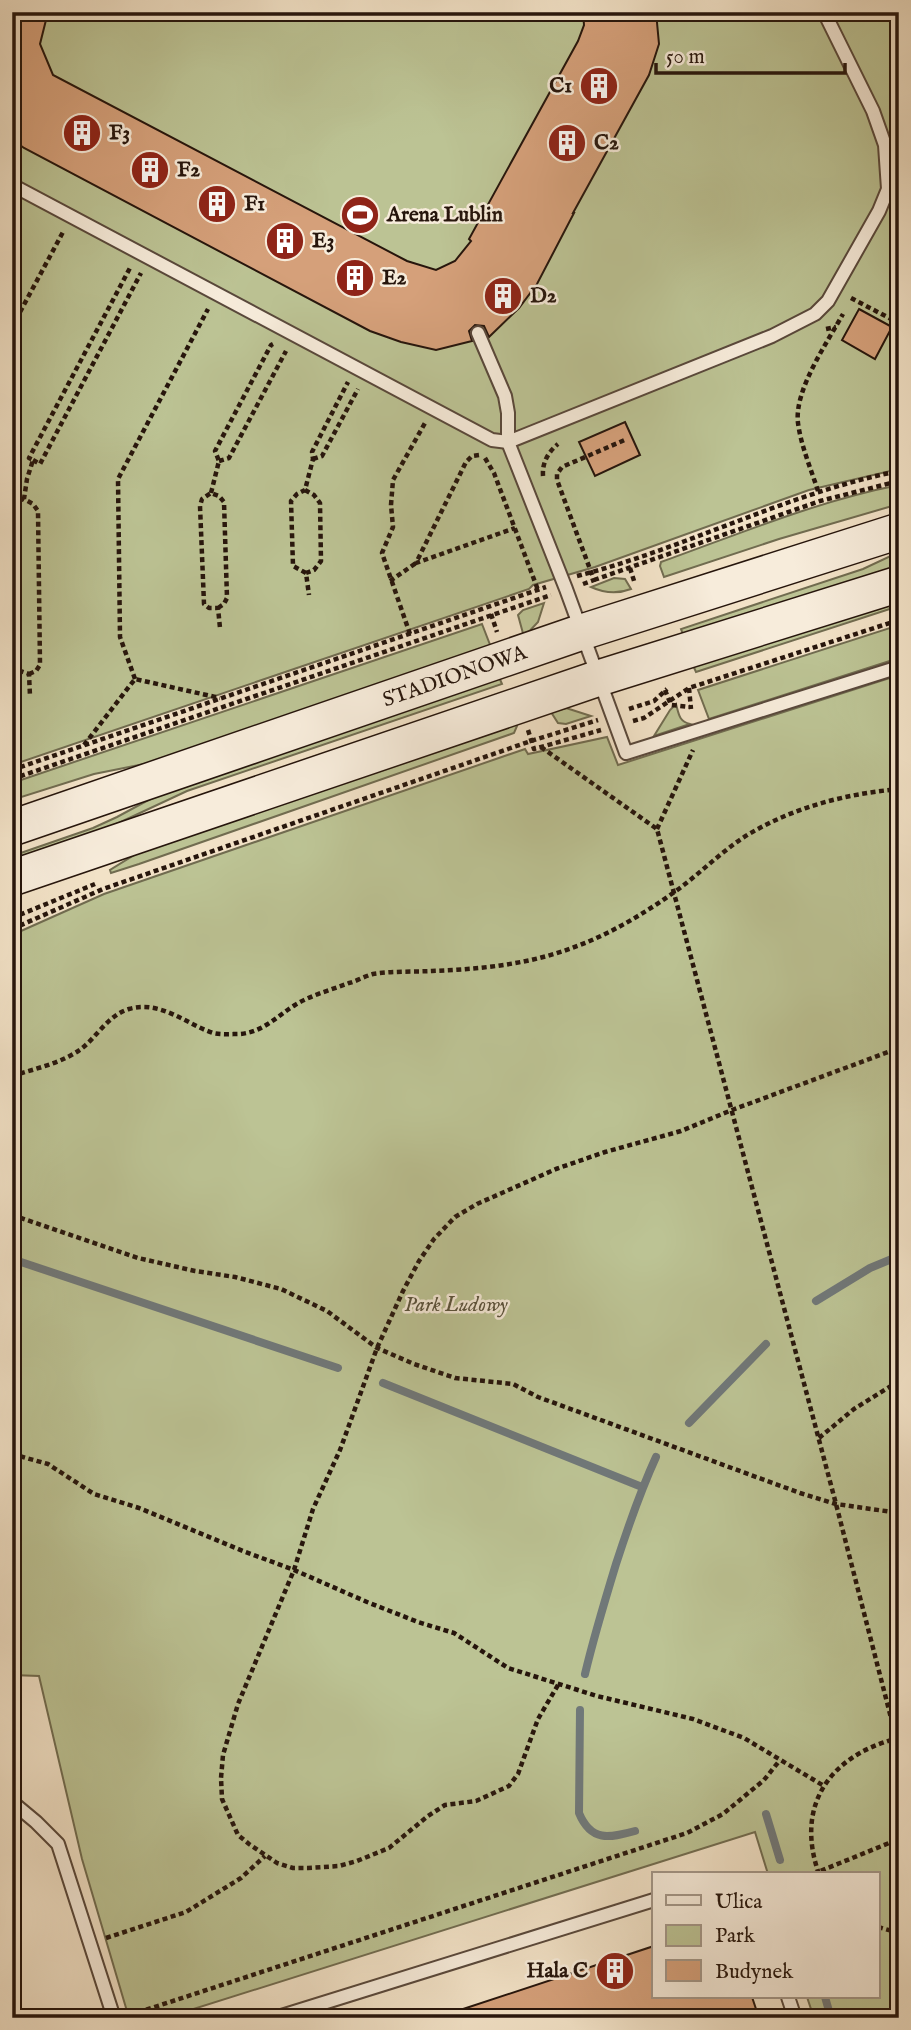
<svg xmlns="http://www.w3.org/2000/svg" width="911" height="2030" viewBox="0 0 911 2030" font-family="'IM FELL English',serif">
<rect width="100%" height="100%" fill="#f2e2c7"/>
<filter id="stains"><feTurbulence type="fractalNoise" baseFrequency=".00286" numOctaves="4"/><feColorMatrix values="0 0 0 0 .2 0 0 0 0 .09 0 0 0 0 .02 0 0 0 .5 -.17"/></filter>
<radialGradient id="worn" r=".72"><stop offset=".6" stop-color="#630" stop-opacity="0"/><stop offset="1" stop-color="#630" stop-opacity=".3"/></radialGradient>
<g fill="#bcc394" stroke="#716c50" stroke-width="2">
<path d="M12 12H899V469L809 490 595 567 533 585 529 589 12 765Z"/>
<path d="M899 485V504L779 539 664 577 660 566 661 562C739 534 817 501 899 485Z"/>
<path d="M899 552V568L684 637 681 629 863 569Z"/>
<path d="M614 578 625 579 631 589C618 594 604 593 591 587Z"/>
<path d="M899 596V606L696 672 692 663Z"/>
<path d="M544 603 538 622 524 637 518 615 523 610Z"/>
<path d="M482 624 492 650 169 759 94 774 12 800V783Z"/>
<path d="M899 625V658L709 719 698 690Z"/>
<path d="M899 675V2018H814L807 1997H878V1874H768L755 1832 165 2018H129L82 1859 39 1676 12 1675V935L104 894 525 749 528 754 607 737 618 765Z"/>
<path d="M499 677 502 684 187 791 95 834 12 863V856L93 828 117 817 154 797Z"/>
<path d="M676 704C679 715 679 721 690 724L654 736 670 710Z"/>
<path d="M566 708 591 716 566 724 558 723 551 712Z"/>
<path d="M515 722 517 726 514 733 139 864 111 873 110 870 136 854Z"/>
</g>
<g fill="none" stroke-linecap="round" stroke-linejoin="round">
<g stroke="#707879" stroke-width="8">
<path d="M12 1259 338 1368"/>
<path d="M816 1301 870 1268 899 1256"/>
<path d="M383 1383 642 1487"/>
<path d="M689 1423 766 1344"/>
<path d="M585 1674C594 1636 605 1600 616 1564 628 1527 640 1492 656 1457"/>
<path d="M580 1710 579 1813C591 1842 609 1838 635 1831"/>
<path d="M766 1814 780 1860"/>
<path d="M825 1997 831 2018"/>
</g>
</g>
<g fill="#d5a07a" stroke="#26150c" stroke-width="2">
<path d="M12 12H48L40 44 53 75 407 261 436 270 455 261 471 241 469 239 578 41 584 25 583 12H656L659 44 649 75 573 213H574L537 284 519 308 489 337 484 326 475 325 469 331 472 341 436 350 401 342 370 331 24 148 12 139Z"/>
<path d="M859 309 892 327 875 359 842 340Z"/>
<path d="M625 422 640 455 595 476 579 442Z"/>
<path d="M654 1946V1997H752L759 2018H449L448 2014Z"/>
</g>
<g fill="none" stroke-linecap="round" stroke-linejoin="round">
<g stroke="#59483b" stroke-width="16">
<g id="lane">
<path d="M12 185 492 440 508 442 772 336 815 314 828 301 879 211 888 189 885 145 873 111 824 12"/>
<path d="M478 333 505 396 508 413V442L566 589 626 753 899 667"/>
<path d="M12 1802 36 1822 58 1844 114 2018"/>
<path d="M788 1997 795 2018"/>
<path d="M275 2018 654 1900"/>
</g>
</g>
<g stroke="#26150c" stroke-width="38">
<g id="secondary">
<path d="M12 828 582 632 899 531"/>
<path d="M12 878 599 678 899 584"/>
</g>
</g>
<g stroke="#26150c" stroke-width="4.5" stroke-dasharray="5 3.5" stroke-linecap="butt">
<path d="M851 298 893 320"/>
<path d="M12 327 63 232"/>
<path d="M826 329 836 327"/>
<path d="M479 455 472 456 466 462 416 563 515 528"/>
<path d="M485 458 494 473 538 590"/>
<path d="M313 459 322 456 358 389"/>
<path d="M33 460 40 464 141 273"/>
<path d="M219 461 229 458 286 351"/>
<path d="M543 476C542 463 548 452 558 444"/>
<path d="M305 490 314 495 320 503 321 561 314 570 306 573 309 595"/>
<path d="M818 491C811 469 801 446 798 423 794 390 827 343 843 314"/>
<path d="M211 493 219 461 215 451 271 345 273 344"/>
<path d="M12 507 16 502 24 499"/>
<path d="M630 568 635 584"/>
<path d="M12 571 15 669 29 674 30 696"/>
<path d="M306 573 293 566 291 501 297 494 305 490 313 459 312 452 348 382"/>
<path d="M577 576C687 548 787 493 899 471"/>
<path d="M594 580 820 501 899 481"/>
<path d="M390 581 416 563"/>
<path d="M583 584 594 580 557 480V474L562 467 627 439"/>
<path d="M218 608 224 604 227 598 224 502 219 496 211 493 202 499 200 506 204 604 209 608H218L220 628"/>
<path d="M491 614 497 632"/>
<path d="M410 634 382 553 393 527 391 505 393 480 425 423"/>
<path d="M29 674 36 671 40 665 38 511 33 504 24 499 27 479 33 460 29 458 131 266"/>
<path d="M135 679 120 637 118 479 208 309"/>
<path d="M689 688 691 709"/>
<path d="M665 690 671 705 690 707"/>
<path d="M629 709 654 701 667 689"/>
<path d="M633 721 644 718 689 688 899 620"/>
<path d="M528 730 534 749 601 730"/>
<path d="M84 745 135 679 220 698"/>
<path d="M541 747 657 829 836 1504 899 1749"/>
<path d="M12 770 546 587"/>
<path d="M12 779 551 595"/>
<path d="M657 829 693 750"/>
<path d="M12 918 95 884"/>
<path d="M12 929 103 889 531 741 598 720"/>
<path d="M12 1076C34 1069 62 1063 81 1049 97 1037 108 1015 129 1009 161 1000 186 1024 213 1033 222 1035 231 1034 240 1034 263 1032 276 1017 295 1005 311 995 331 990 349 983 357 981 365 976 373 974 392 971 413 972 432 971 479 969 526 965 572 948 608 935 642 915 673 893 699 875 721 851 749 834 795 807 845 794 899 789"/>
<path d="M12 1215 138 1258 195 1271 235 1277 281 1289 327 1311 377 1348 414 1364 455 1378 513 1384 538 1397 800 1493 836 1504 899 1513"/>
<path d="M819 1438 854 1409 899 1381"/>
<path d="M12 1454 48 1464 94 1494 139 1508 243 1551 294 1570 367 1602 418 1622 454 1633 508 1668 597 1696 693 1719 744 1738 824 1786"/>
<path d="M558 1685 538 1719 518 1774 509 1786 476 1801 445 1805 428 1816 389 1848 357 1861 339 1866 308 1868H293L277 1863 249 1844 238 1835 222 1799 221 1778 223 1755 238 1704 294 1570 313 1509 340 1450 377 1348 403 1291 419 1261 434 1239 455 1217 477 1204 556 1169 605 1152 681 1131 732 1110 899 1048"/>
<path d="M813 1874 899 1839"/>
<path d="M819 1874C795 1807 828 1757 895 1739"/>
<path d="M878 1927 899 1933"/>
<path d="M106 1938 186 1912 241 1878 265 1856"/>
<path d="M12 1970 17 1899 12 1824"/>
<path d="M130 2015 687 1833 723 1814 764 1780 780 1760"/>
</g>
<use href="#lane" stroke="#f7ecdb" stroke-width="12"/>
<use href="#secondary" stroke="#f7ecdb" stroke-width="35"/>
</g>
<defs>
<g id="building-disc" transform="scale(2.0125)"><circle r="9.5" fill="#8f2418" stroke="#f7ecdb"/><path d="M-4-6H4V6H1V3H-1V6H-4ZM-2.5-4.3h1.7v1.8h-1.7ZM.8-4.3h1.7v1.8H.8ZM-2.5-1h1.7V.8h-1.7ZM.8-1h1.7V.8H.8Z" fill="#fff"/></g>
<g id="stadium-disc" transform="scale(2.0125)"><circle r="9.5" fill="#8f2418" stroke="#f7ecdb"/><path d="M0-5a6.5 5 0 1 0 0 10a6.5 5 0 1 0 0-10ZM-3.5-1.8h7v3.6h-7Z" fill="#fff"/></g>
</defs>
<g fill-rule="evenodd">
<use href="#building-disc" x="599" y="86"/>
<use href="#building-disc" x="82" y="133"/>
<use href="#building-disc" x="567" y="143"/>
<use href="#building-disc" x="150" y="170"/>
<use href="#building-disc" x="217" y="204"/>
<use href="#stadium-disc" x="360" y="215"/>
<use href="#building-disc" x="285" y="241"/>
<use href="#building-disc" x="355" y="278"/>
<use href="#building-disc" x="503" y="296"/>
<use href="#building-disc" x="615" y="1971"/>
</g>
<g text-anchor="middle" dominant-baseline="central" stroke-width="5" stroke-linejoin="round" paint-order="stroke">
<g font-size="21" font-weight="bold" fill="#26150c" stroke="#f7ecdb" text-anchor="start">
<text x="572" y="86" text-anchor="end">C1</text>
<text x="109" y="133">F3</text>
<text x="594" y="143">C2</text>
<text x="177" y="170">F2</text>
<text x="244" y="204">F1</text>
<text x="387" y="215">Arena Lublin</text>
<text x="312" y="241">E3</text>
<text x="382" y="278">E2</text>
<text x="530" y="296">D2</text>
<text x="588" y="1971" text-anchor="end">Hala C</text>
</g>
<g font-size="21" fill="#26150c" stroke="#f7ecdb">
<text transform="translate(455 677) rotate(-19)">STADIONOWA</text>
</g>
<g font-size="21" font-style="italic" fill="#5a523c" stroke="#f7ecdb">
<text x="456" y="1305">Park Ludowy</text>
</g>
</g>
<rect width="911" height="2030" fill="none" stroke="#f2e2c7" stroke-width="42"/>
<rect x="14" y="14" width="883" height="2002" fill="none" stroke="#26150c" stroke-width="3.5"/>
<rect x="21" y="21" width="869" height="1988" fill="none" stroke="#26150c" stroke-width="2"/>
<rect x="652" y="1872" width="228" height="126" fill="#f7ecdb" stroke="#a39688" stroke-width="2"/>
<rect x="666" y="1895" width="35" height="10" fill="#f7ecdb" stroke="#a39688" stroke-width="2"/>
<text x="715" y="1908" font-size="21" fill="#26150c">Ulica</text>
<rect x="666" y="1925" width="35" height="21" fill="#bcc394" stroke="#a39688" stroke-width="2"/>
<text x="715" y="1942" font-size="21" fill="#26150c">Park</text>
<rect x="666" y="1960" width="35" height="21" fill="#d5a07a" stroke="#a39688" stroke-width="2"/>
<text x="715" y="1978" font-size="21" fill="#26150c">Budynek</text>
<path d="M656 63v10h189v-10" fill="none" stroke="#26150c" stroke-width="3.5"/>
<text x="666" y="63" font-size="21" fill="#26150c" stroke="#f7ecdb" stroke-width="5" paint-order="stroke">50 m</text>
<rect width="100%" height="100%" filter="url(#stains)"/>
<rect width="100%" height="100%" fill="url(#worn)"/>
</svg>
